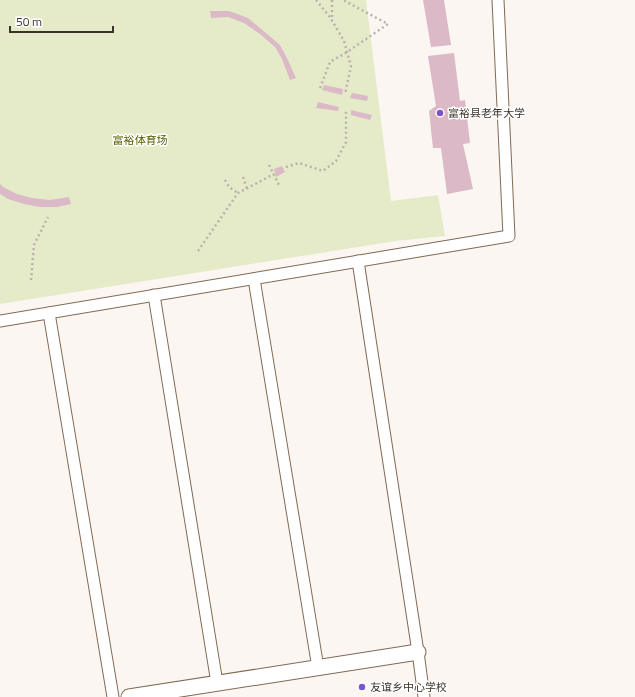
<svg xmlns="http://www.w3.org/2000/svg" width="635" height="697" viewBox="0 0 635 697" font-family="'Titillium Web','Noto Sans SC',sans-serif">
<rect width="100%" height="100%" fill="#fbf6f1"/>
<path fill="#e5ebc8" d="M0 0H366L391 201 438 195 445 236 396 241 0 304Z"/>
<g fill="#dbb9c7">
<path d="M423 0H444L451 45 431 47Z"/>
<path d="M210 11H229L248 18 280 45 287 58 296 78 290 80 282 59 275 47 260 34 244 23 228 17 211 18Z"/>
<path d="M454 53 460 101 465 100 470 143 463 144 473 189 447 194 441 148H433L429 111 436 106 428 56Z"/>
<path d="M324 85 343 89 342 95 322 90Z"/>
<path d="M352 93 368 96 367 101 350 98Z"/>
<path d="M318 102 339 107 338 111 316 108Z"/>
<path d="M351 110 372 115 370 120 351 115Z"/>
<path d="M282 166 285 172 276 177 274 169Z"/>
<path d="M0 184 3 187 17 194 32 198 50 200 69 197 71 204 57 207H40L24 204 8 199 0 194Z"/>
</g>
<g fill="none" stroke-linecap="round" stroke-linejoin="round">
<g stroke="#806954" stroke-width="13">
<g id="street">
<path d="M358 261 418 652 424 697"/>
<path d="M254 279 318 668"/>
<path d="M154 295 217 683"/>
<path d="M49 313 113 697"/>
<path d="M0 321 509 236 498 0"/>
</g>
</g>
<g stroke="#806954" stroke-width="17">
<path id="secondary" d="M129 697 418 652"/>
</g>
<g stroke="#bab3ad" stroke-width="2.5" stroke-dasharray="2 3" stroke-linecap="butt">
<path d="M316 0 330 17 344 41 351 66 345 94"/>
<path d="M332 0V21"/>
<path d="M320 88 330 62 347 52 388 24 343 0"/>
<path d="M269 165 280 187"/>
<path d="M286 167 299 163 323 171 336 161 346 142V110"/>
<path d="M243 177 247 189"/>
<path d="M225 180 229 187 238 193"/>
<path d="M198 251 238 193 274 174"/>
<path d="M31 280 34 245 48 217"/>
</g>
<use href="#street" stroke="#fff" stroke-width="11"/>
<use href="#secondary" stroke="#fff" stroke-width="15"/>
</g>
<g fill="#7d53cd" stroke="#fff" stroke-width="1.5">
<circle cx="440" cy="113" r="4"/>
<circle cx="362" cy="687" r="4"/>
</g>
<g text-anchor="middle" dominant-baseline="central" stroke-width="3" stroke-linejoin="round" paint-order="stroke">
<g font-size="11" fill="#3c3229" stroke="#fff" text-anchor="start">
<text x="448" y="113">富裕县老年大学</text>
<text x="370" y="687">友谊乡中心学校</text>
</g>
<g font-size="11" fill="#565c00" stroke="#fff">
<text x="140" y="140">富裕体育场</text>
</g>
</g>
<path d="M10 26v6h103v-6" fill="none" stroke="#3c3229" stroke-width="2"/>
<text x="16" y="26" font-size="12" fill="#3c3229" stroke="#ffffff" stroke-width="3" paint-order="stroke">50 m</text>
</svg>
